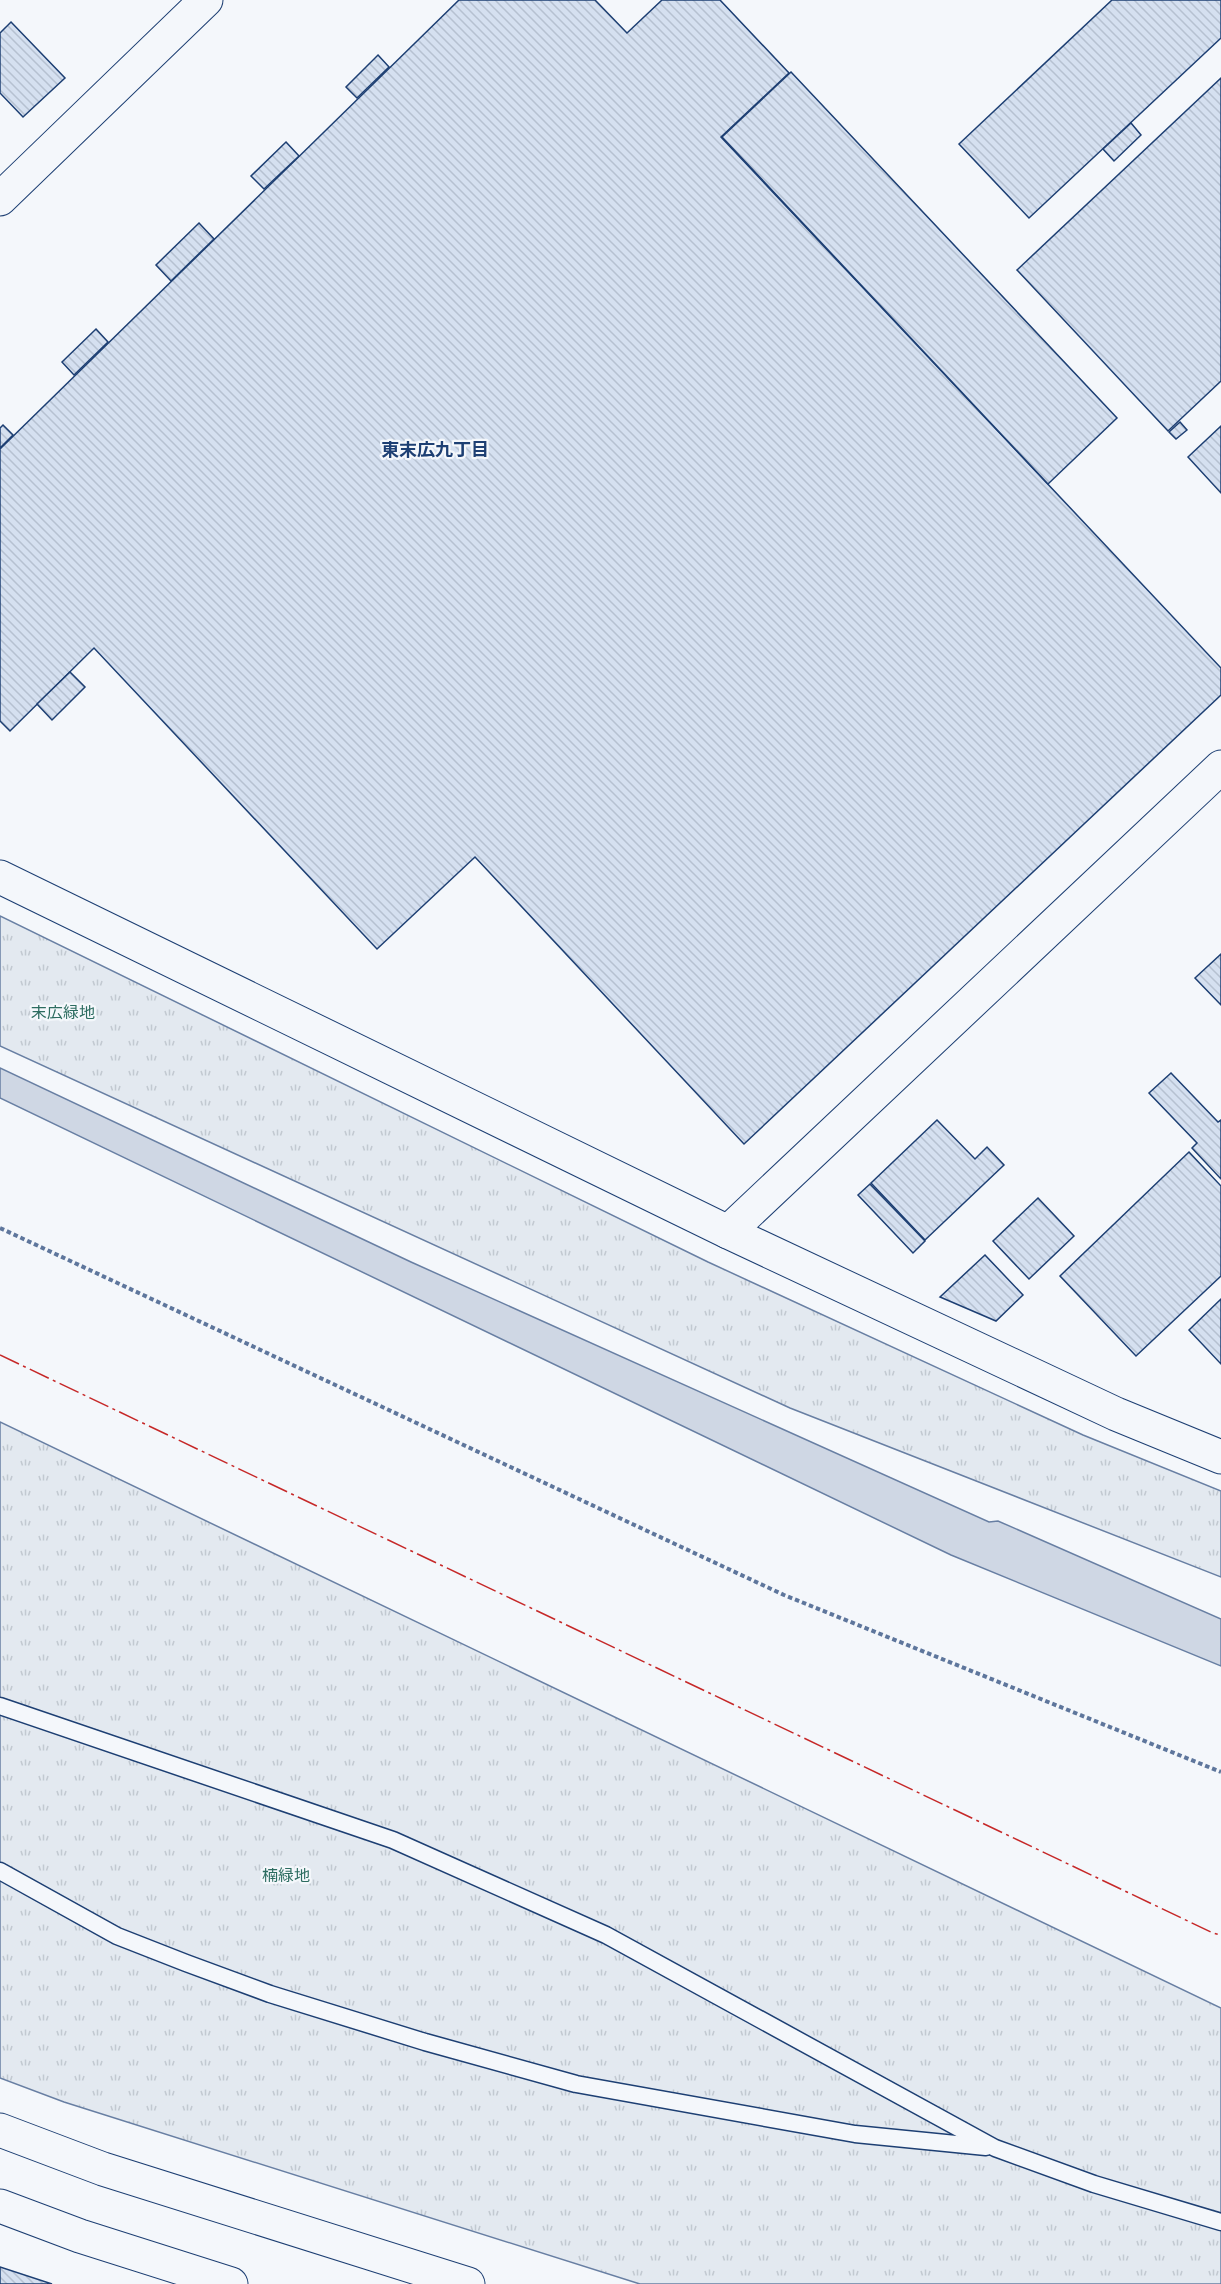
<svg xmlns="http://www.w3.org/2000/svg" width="1221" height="2284" viewBox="0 0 1221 2284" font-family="Lato,'Noto Sans JP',sans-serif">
<defs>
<pattern id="park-tufts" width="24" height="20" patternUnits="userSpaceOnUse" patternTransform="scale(1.5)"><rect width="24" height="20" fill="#e3e9f0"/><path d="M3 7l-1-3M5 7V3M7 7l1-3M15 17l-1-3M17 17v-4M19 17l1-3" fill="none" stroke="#c2c9d1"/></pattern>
<pattern id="building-back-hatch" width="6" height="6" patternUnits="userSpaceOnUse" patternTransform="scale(1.5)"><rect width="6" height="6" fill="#d5e0f0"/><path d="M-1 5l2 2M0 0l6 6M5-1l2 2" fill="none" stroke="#b6c1d1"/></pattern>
</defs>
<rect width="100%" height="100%" fill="#f4f7fb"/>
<g fill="url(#park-tufts)" stroke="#687fa3" stroke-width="1.5">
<path d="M0 916 708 1262 1083 1435 1221 1491V1577L790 1408 0 1046Z"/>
<path d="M0 1422 1221 2008V2284H640L64 2102 0 2078Z"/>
</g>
<path fill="#cfd7e4" stroke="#687fa3" stroke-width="1.5" d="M0 1068 411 1262 989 1522 998 1521 1221 1619V1666L951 1555 0 1098Z"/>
<g fill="url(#building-back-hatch)" stroke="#1d3f73" stroke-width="1.5">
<path d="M459 0H595L627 33 662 0H720L789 73 721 137 1221 668V695L744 1144 475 857 377 949 94 648 10 731 0 721V449Z"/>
<path d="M1112 0H1221V38L1029 218 959 144Z"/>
<path d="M11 22 65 78 23 117 0 93V33Z"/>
<path d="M378 55 389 67 357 98 346 87Z"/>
<path d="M791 72 1117 418 1048 484 722 137Z"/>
<path d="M1221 78V381L1168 431 1017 270Z"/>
<path d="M1131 123 1141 135 1114 161 1103 149Z"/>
<path d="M286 142 299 156 264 189 251 176Z"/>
<path d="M199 223 214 239 171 281 156 265Z"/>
<path d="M96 329 108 342 74 375 62 362Z"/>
<path d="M1180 422 1187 430 1176 439 1169 432Z"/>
<path d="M3 425 13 435 0 448V428Z"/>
<path d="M1221 426V493L1188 457Z"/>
<path d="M70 672 85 687 52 720 37 704Z"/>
<path d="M1221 954V1005L1195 978Z"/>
<path d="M1171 1073 1218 1122 1221 1120V1179L1192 1148 1197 1143 1149 1093Z"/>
<path d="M937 1120 975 1159 987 1147 1004 1165 925 1240 871 1183Z"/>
<path d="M1189 1152 1221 1186V1276L1136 1356 1060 1276Z"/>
<path d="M870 1184 925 1241 913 1253 858 1195Z"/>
<path d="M1038 1198 1074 1236 1029 1279 993 1241Z"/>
<path d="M985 1255 1023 1295 996 1321 940 1297Z"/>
<path d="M1221 1299V1364L1189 1330Z"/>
<path d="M0 2267 52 2284H0Z"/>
</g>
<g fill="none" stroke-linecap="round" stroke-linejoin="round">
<g stroke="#1d3f73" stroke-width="19">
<g id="lane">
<path d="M0 1706 393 1840 606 1935 995 2148 1094 2184 1221 2222"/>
<path d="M0 1871 117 1936 186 1963 270 1994 425 2042 576 2084 855 2134 986 2147"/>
</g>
</g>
<g stroke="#1d3f73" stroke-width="35">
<g id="secondary">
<path d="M0 199 206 0"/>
<path d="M0 877 728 1232 1116 1414 1221 1457"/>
<path d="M728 1232 1221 767"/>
<path d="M0 2130 103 2169 468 2284"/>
<path d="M0 2206 80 2236 231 2284"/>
</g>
</g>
<path stroke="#5e769c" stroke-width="4" stroke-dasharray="4.5 3" stroke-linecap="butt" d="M0 1228 784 1595 1221 1772"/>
<use href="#lane" stroke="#f4f7fb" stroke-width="16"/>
<use href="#secondary" stroke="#f4f7fb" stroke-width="33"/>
<path stroke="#c62828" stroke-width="1.5" stroke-dasharray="21 4.5 3 4.5" stroke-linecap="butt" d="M0 1355 1213 1933 1221 1935"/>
</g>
<g text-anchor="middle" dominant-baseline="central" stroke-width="4.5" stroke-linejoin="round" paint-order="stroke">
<g font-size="16" fill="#2c6c60" stroke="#f4f7fb">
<text x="63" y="1011">末広緑地</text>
<text x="286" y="1874">楠緑地</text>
</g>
<g font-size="18" font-weight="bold" fill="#1d3f73" stroke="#f4f7fb">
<text x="435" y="449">東末広九丁目</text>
</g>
</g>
</svg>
